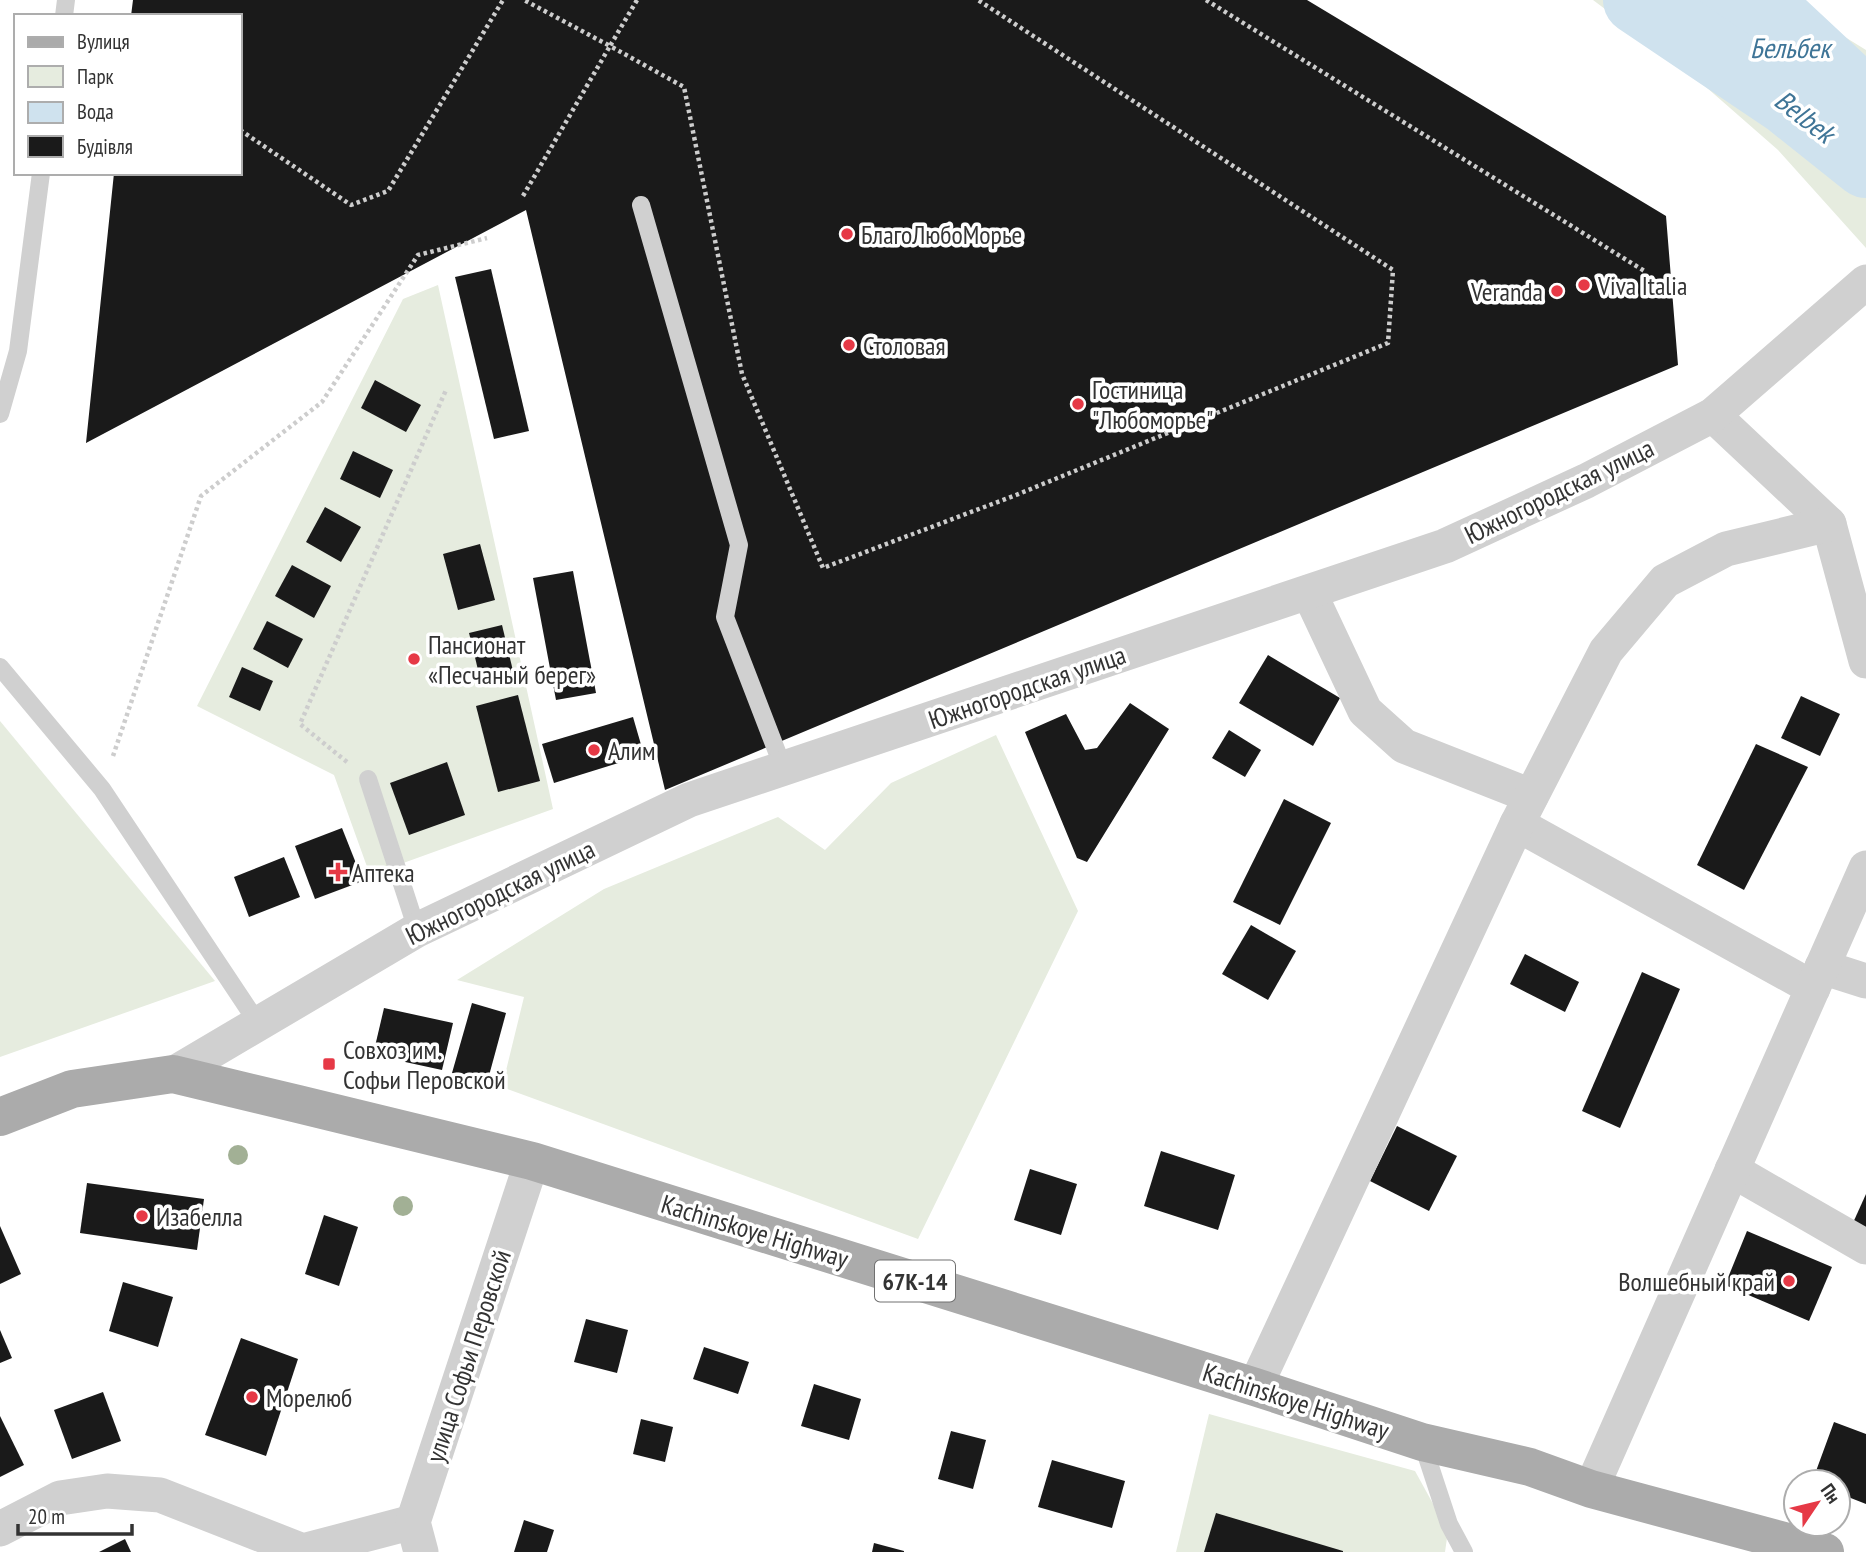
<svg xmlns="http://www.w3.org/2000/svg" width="1866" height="1552" viewBox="0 0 1866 1552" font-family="'PT Sans Narrow',sans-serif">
<rect width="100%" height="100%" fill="#fff"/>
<g fill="#e6ecdf">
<path d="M1593 0H1785L1866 50V248L1778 150 1690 73Z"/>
<path d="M438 285 553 809 370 875 334 775 197 706 403 299Z"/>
<path d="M0 721 215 981 0 1057Z"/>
<path d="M996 735 1078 911 918 1239 502 1087 524 997 457 980 604 889 778 817 825 850 891 783Z"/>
<path d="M1209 1414 1415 1471 1448 1531 1445 1552H1176Z"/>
</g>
<path fill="#cfe2ee" d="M1637 0H1806L1866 56V164L1787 101Z"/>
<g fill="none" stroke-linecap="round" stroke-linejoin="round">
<path stroke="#cfe2ee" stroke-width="68" d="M1637 0 1787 101 1866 164"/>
</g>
<g fill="#1a1a1a">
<path d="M133 0H1307L1666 216 1678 365 665 790 526 210 86 443 114 173H240V16H131Z"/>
<path d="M491 269 529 431 494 439 455 277Z"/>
<path d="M375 380 421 405 406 432 361 408Z"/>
<path d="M353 451 393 470 380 498 340 479Z"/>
<path d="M325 507 361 527 341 562 306 542Z"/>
<path d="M480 544 495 600 458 610 443 554Z"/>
<path d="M292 565 331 586 314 618 275 596Z"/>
<path d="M573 571 596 693 556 700 533 578Z"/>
<path d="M267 621 303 639 288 668 253 649Z"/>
<path d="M502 625 514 675 481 682 469 633Z"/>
<path d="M1268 655 1340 698 1313 746 1239 703Z"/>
<path d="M242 667 273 681 260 711 229 697Z"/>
<path d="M518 695 540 781 498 792 476 706Z"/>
<path d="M1801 696 1840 714 1820 756 1781 738Z"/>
<path d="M1130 703 1169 729 1087 862 1077 858 1025 732 1066 714 1085 750 1097 748Z"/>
<path d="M633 717 644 755 554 783 542 744Z"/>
<path d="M1229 730 1261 750 1245 777 1212 758Z"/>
<path d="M1756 744 1808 767 1744 890 1697 865Z"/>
<path d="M447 762 465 815 409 835 390 783Z"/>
<path d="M1284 799 1331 823 1280 925 1233 902Z"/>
<path d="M342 828 363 881 315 899 295 846Z"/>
<path d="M284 857 300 897 249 917 234 877Z"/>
<path d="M1251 925 1296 951 1268 1000 1222 974Z"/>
<path d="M1525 954 1579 982 1565 1012 1510 984Z"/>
<path d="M1642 972 1680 989 1620 1128 1582 1111Z"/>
<path d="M472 1003 506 1013 487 1083 452 1073Z"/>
<path d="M384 1008 453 1023 442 1070 373 1055Z"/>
<path d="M1397 1126 1457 1156 1429 1211 1370 1181Z"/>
<path d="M1161 1151 1235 1175 1218 1230 1144 1206Z"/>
<path d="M1030 1169 1077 1184 1061 1235 1014 1220Z"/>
<path d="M87 1183 204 1199 197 1250 80 1233Z"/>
<path d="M1866 1194V1231L1852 1225Z"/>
<path d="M324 1215 358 1227 339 1286 305 1274Z"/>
<path d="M0 1226 21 1274 0 1284Z"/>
<path d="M1747 1231 1832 1267 1809 1321 1725 1285Z"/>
<path d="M123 1282 173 1297 158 1347 109 1331Z"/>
<path d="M586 1319 628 1330 617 1373 574 1362Z"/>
<path d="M0 1330 12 1358 0 1363Z"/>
<path d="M241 1338 298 1359 266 1456 205 1435Z"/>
<path d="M704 1347 749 1362 738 1394 693 1379Z"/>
<path d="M814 1384 861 1399 849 1440 801 1426Z"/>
<path d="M103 1392 121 1441 72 1459 54 1410Z"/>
<path d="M0 1416 24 1465 0 1477Z"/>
<path d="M641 1419 673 1427 665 1462 633 1454Z"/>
<path d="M1834 1422 1866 1434V1504L1838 1493V1482H1812Z"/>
<path d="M951 1431 986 1440 973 1489 938 1479Z"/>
<path d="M1052 1460 1125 1481 1112 1528 1038 1507Z"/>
<path d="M1216 1513 1343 1551V1552H1204Z"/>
<path d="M524 1520 554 1530 547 1552H514Z"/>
<path d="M125 1539 131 1552H99Z"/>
<path d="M874 1543 904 1551V1552H872Z"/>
</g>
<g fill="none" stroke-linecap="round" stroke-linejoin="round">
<g stroke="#cdcdcd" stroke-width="4.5" stroke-dasharray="3.5 3.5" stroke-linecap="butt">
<path d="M637 0 610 46 684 87 742 374 823 568 1016 495 1388 343 1393 270 978 0"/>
<path d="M1206 0 1646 272"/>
<path d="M240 130 351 205 388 191 503 0"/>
<path d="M523 196 610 46 524 0"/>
<path d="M113 756 201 496 322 402 418 255 487 238"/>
<path d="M347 762 300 724 446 390"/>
</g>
<g stroke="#d0d0d0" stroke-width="18">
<path d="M64 16 66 0"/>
<path d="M641 205 739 545 725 617 784 770"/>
<path d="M0 414 18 351 41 173"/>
<path d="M0 667 102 789 259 1025"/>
<path d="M368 779 417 930"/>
<path d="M1422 1442 1449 1524 1464 1552"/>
</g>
<g stroke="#d0d0d0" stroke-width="35">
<path d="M1713 415 1829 524 1866 661"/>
<path d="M1309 592 1365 711 1404 746 1531 796"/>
<path d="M1517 824 1813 988"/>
<path d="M1822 967 1866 981"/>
<path d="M173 1074 417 930 689 800 1445 546 1586 481 1713 415 1866 282"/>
<path d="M1732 1170 1866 1247"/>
<path d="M1255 1387 1517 824 1606 651 1665 581 1726 549 1829 524"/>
<path d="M1591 1489 1866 868"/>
<path d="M0 1529 60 1498 107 1491 160 1495 303 1551 413 1522"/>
<path d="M421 1552 413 1522 532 1161"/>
</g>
<path stroke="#ababab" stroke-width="38" d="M0 1117 72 1089 173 1074 298 1104 532 1161 1255 1387 1422 1442 1530 1467 1591 1489 1825 1552"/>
</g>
<g fill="#a2b095">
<circle cx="238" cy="1155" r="10"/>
<circle cx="403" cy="1206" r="10"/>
</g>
<g fill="#e63946" stroke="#fff" stroke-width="2.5">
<circle cx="847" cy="234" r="7"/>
<circle cx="1584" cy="285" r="7"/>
<circle cx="1557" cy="291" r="7"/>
<circle cx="849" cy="345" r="7"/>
<circle cx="1078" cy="404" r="7"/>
<circle cx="414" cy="659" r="7"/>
<circle cx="594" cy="750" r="7"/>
<path d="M334.5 861.5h7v7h7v7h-7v7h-7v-7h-7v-7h7z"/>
<rect x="322" y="1057" width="14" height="14" rx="3.5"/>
<circle cx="142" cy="1216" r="7"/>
<circle cx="1789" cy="1281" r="7"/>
<circle cx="252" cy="1397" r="7"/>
</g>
<g text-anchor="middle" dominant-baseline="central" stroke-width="7" stroke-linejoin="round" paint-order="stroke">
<rect fill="#fff" stroke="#707070" stroke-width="2" x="875" y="1260.5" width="80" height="41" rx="5"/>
<g font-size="24" font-weight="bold" fill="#333">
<text x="915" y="1281">67К-14</text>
</g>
<g font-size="26" fill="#333" stroke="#fff" text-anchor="start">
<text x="861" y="234">БлагоЛюбоМорье</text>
<text x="1598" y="285">Viva Italia</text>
<text x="1543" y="291" text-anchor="end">Veranda</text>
<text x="863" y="345">Столовая</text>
<text x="1092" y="389">Гостиница<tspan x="1092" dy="30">"Любоморье"</tspan></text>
<text x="428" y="644">Пансионат<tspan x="428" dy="30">«Песчаный берег»</tspan></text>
<text x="608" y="750">Алим</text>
<text x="352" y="872">Аптека</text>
<text x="343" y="1049">Совхоз им.<tspan x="343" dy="30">Софьи Перовской</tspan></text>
<text x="156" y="1216">Изабелла</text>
<text x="1775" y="1281" text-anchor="end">Волшебный край</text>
<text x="266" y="1397">Морелюб</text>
</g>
<g font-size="26" fill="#333" stroke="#fff">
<text transform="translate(1559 491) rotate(-26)">Южногородская улица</text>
<text transform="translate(1027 687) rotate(-19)">Южногородская улица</text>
<text transform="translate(500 892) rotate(-26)">Южногородская улица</text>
<text transform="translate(755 1231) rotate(17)">Kachinskoye Highway</text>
<text transform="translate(468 1356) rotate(-72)">улица Софьи Перовской</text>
<text transform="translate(1296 1401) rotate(18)">Kachinskoye Highway</text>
</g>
<g font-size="28" font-style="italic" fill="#3f7597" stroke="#fff">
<text x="1790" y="47">Бельбек</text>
<text transform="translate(1805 116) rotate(38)">Belbek</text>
</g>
</g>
<rect x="14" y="14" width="228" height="161" fill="#ffffff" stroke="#adadad" stroke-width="2"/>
<rect x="28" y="37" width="35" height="10" fill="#ababab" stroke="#adadad" stroke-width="2"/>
<text x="77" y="49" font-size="21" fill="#333333">Вулиця</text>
<rect x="28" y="66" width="35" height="21" fill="#e6ecdf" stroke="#adadad" stroke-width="2"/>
<text x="77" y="84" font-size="21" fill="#333333">Парк</text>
<rect x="28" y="102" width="35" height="21" fill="#cfe2ee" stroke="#adadad" stroke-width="2"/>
<text x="77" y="119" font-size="21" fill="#333333">Вода</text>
<rect x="28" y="136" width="35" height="21" fill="#1a1a1a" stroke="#adadad" stroke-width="2"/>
<text x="77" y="154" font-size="21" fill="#333333">Будівля</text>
<g transform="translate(1817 1503) rotate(55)"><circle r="33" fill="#ffffff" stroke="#adadad" stroke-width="2"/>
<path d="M0-5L12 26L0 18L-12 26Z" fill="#e63946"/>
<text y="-10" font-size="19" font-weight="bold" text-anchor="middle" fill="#333333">Пн</text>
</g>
<path d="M18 1524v10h114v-10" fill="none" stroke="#333333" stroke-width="3.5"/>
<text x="28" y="1524" font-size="21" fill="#333333" stroke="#ffffff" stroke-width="5" paint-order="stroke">20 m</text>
</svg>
